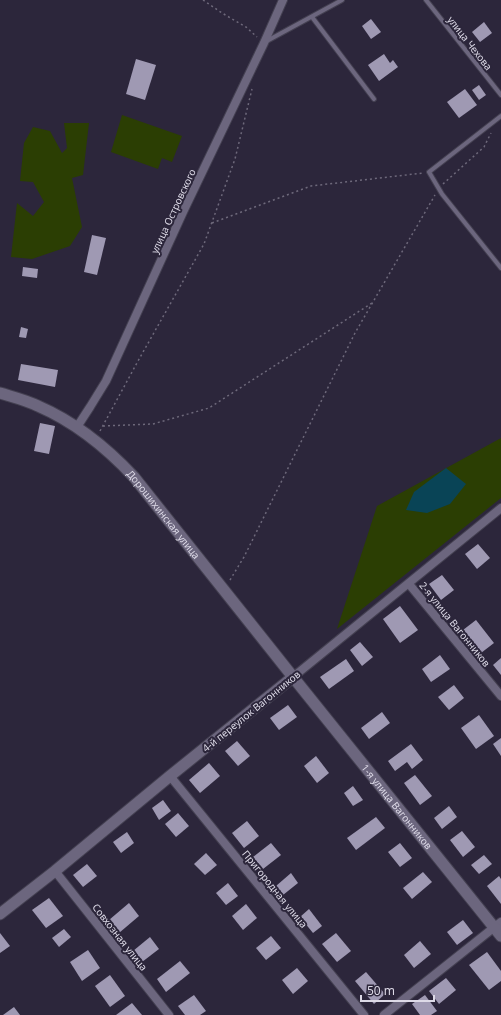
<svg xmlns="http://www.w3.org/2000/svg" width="501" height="1015" viewBox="0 0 501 1015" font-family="'Noto Sans',sans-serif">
<rect width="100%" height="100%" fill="#2c263b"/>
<g fill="#2b3e03">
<path d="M122 115 182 136 172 162 162 158 158 169 111 152Z"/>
<path d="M64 123H89L83 175 72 178 82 227 70 246 32 259 11 257 17 203 33 216 44 202 33 182 20 181 24 143 33 127 50 131 62 153 67 148Z"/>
<path d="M501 438V498L337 629 377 506Z"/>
</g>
<path fill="#094456" d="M446 468 466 484 450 504 427 513 406 510 414 492Z"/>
<g fill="#9f99b3">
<path d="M371 19 381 32 371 39 362 26Z"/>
<path d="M484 22 492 33 480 42 472 32Z"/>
<path d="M384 54 390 63 393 60 398 67 379 81 368 65Z"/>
<path d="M136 59 156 65 145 100 126 94Z"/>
<path d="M479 85 486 95 479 100 472 90Z"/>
<path d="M465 89 477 105 459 118 447 102Z"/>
<path d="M92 235 106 238 97 275 84 272Z"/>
<path d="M23 267 38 269 37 278 22 276Z"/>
<path d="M21 327 28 329 26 338 19 337Z"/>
<path d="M21 364 58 370 55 387 18 380Z"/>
<path d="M40 423 55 426 49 454 34 451Z"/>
<path d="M478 544 490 558 477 569 465 554Z"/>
<path d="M442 575 454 590 441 600 429 584Z"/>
<path d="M400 606 418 630 400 643 383 619Z"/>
<path d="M476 620 494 643 481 653 463 630Z"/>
<path d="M360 642 373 657 362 666 350 650Z"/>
<path d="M440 655 450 669 431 682 422 669Z"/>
<path d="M501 658V675L493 665Z"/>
<path d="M346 659 354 671 329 689 320 677Z"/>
<path d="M454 685 464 698 449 710 438 697Z"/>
<path d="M288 705 297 717 279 730 270 718Z"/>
<path d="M382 712 390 723 369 739 361 728Z"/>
<path d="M479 715 494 736 476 749 461 728Z"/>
<path d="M501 738V756L493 744Z"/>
<path d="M237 741 250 756 238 766 225 751Z"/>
<path d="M411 744 423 760 412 769 407 762 395 771 388 761Z"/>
<path d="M316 756 329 773 317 783 304 766Z"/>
<path d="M209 763 220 776 200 793 189 780Z"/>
<path d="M415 775 432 796 420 805 404 783Z"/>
<path d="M353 786 363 800 353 806 344 793Z"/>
<path d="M163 800 171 811 159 820 152 808Z"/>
<path d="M449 806 457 817 442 829 434 818Z"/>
<path d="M178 813 189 826 176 837 165 824Z"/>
<path d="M376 817 385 828 356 850 347 838Z"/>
<path d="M247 821 259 836 244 848 232 833Z"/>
<path d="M462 831 475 847 463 857 450 840Z"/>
<path d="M127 832 134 843 121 853 113 842Z"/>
<path d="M271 843 281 855 263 869 253 857Z"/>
<path d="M400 843 412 858 400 867 388 852Z"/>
<path d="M206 853 217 865 205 875 194 864Z"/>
<path d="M484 855 492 864 479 874 471 865Z"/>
<path d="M87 864 97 876 83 887 73 875Z"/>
<path d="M423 872 432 882 412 899 403 888Z"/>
<path d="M291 873 298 883 283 895 276 886Z"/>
<path d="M499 876 501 879V904L487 886Z"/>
<path d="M228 883 238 896 226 905 216 893Z"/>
<path d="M49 898 63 916 46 928 32 910Z"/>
<path d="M129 903 139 916 119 933 109 920Z"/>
<path d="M246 904 257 918 243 930 232 916Z"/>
<path d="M309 909 322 926 313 933 300 917Z"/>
<path d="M463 920 473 933 457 945 447 932Z"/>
<path d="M64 929 71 937 59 947 52 938Z"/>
<path d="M0 933 10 946 0 953Z"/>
<path d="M336 933 351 951 337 962 322 944Z"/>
<path d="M271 936 281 948 266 960 256 948Z"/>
<path d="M150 937 159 949 142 962 133 951Z"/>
<path d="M420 941 431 954 414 968 404 955Z"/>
<path d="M88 950 100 968 82 981 70 962Z"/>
<path d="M487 952 501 971V981L489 990 469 965Z"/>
<path d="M180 961 190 973 166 992 157 979Z"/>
<path d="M297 968 308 981 293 994 282 980Z"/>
<path d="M366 972 385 994 374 1004 355 981Z"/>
<path d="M110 975 125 996 110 1007 95 986Z"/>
<path d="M446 978 456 990 439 1004 429 991Z"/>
<path d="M194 995 206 1011 200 1015H185L178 1006Z"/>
<path d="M425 995 437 1011 431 1015H420L412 1004Z"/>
<path d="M132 1003 142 1015H116Z"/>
<path d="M14 1007 20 1015H3Z"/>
</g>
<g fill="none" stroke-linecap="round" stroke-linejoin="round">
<g stroke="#444051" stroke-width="6">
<g id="lane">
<path d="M426 0 501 95"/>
<path d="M312 17 374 99"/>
<path d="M265 42 342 0"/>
<path d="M501 116 429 172 442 194 501 268"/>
</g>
</g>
<g stroke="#444051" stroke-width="10">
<g id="street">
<path d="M77 427 90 407 106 381 183 212 264 43 283 0"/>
<path d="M409 584 501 696"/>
<path d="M293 677 501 508"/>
<path d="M170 776 364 1015"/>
<path d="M55 871 169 1015"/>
<path d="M384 1015 501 922"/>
</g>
</g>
<g stroke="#444051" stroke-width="13">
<g id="secondary">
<path id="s1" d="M0 393C13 397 26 400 38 406 75 422 107 448 134 477L293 677 501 936"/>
<path d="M0 914 55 871 170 776 293 677"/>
</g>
</g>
<g stroke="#6e697b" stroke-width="1.5" stroke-dasharray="2 3" stroke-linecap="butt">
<path d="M203 0 222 13 246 27 257 37"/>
<path d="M443 184 484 147 491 133"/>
<path d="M212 223 311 186 423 173"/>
<path d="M103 426 153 424 209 408 372 303"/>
<path d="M100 431 138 361 204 244 235 159 252 89"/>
<path d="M230 580 244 557 355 333 435 195"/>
</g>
<use href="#lane" stroke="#6c667e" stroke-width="4"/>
<use href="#street" stroke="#6c667e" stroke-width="8"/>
<use href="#secondary" stroke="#6c667e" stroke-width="11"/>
</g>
<g text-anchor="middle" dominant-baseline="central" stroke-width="4" stroke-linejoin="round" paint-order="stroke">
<g font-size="10" fill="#dddae7" stroke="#2c263b">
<text transform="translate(470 43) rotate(52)">улица Чехова</text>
<text transform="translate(173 211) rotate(-65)">улица Островского</text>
<text stroke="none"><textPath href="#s1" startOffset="208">Дорошихинская улица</textPath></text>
<text transform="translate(455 624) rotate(51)">2-я улица Вагонников</text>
<text transform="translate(251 711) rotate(-39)">4-й переулок Вагонников</text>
<text stroke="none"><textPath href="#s1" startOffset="582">1-я улица Вагонников</textPath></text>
<text transform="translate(275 889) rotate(51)">Пригородная улица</text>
<text transform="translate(120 937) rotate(52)">Совхозная улица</text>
</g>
</g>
<path d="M361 995v6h73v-6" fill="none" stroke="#dddae7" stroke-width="2"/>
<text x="367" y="995" font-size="12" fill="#dddae7" stroke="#2c263b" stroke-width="3" paint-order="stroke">50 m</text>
</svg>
